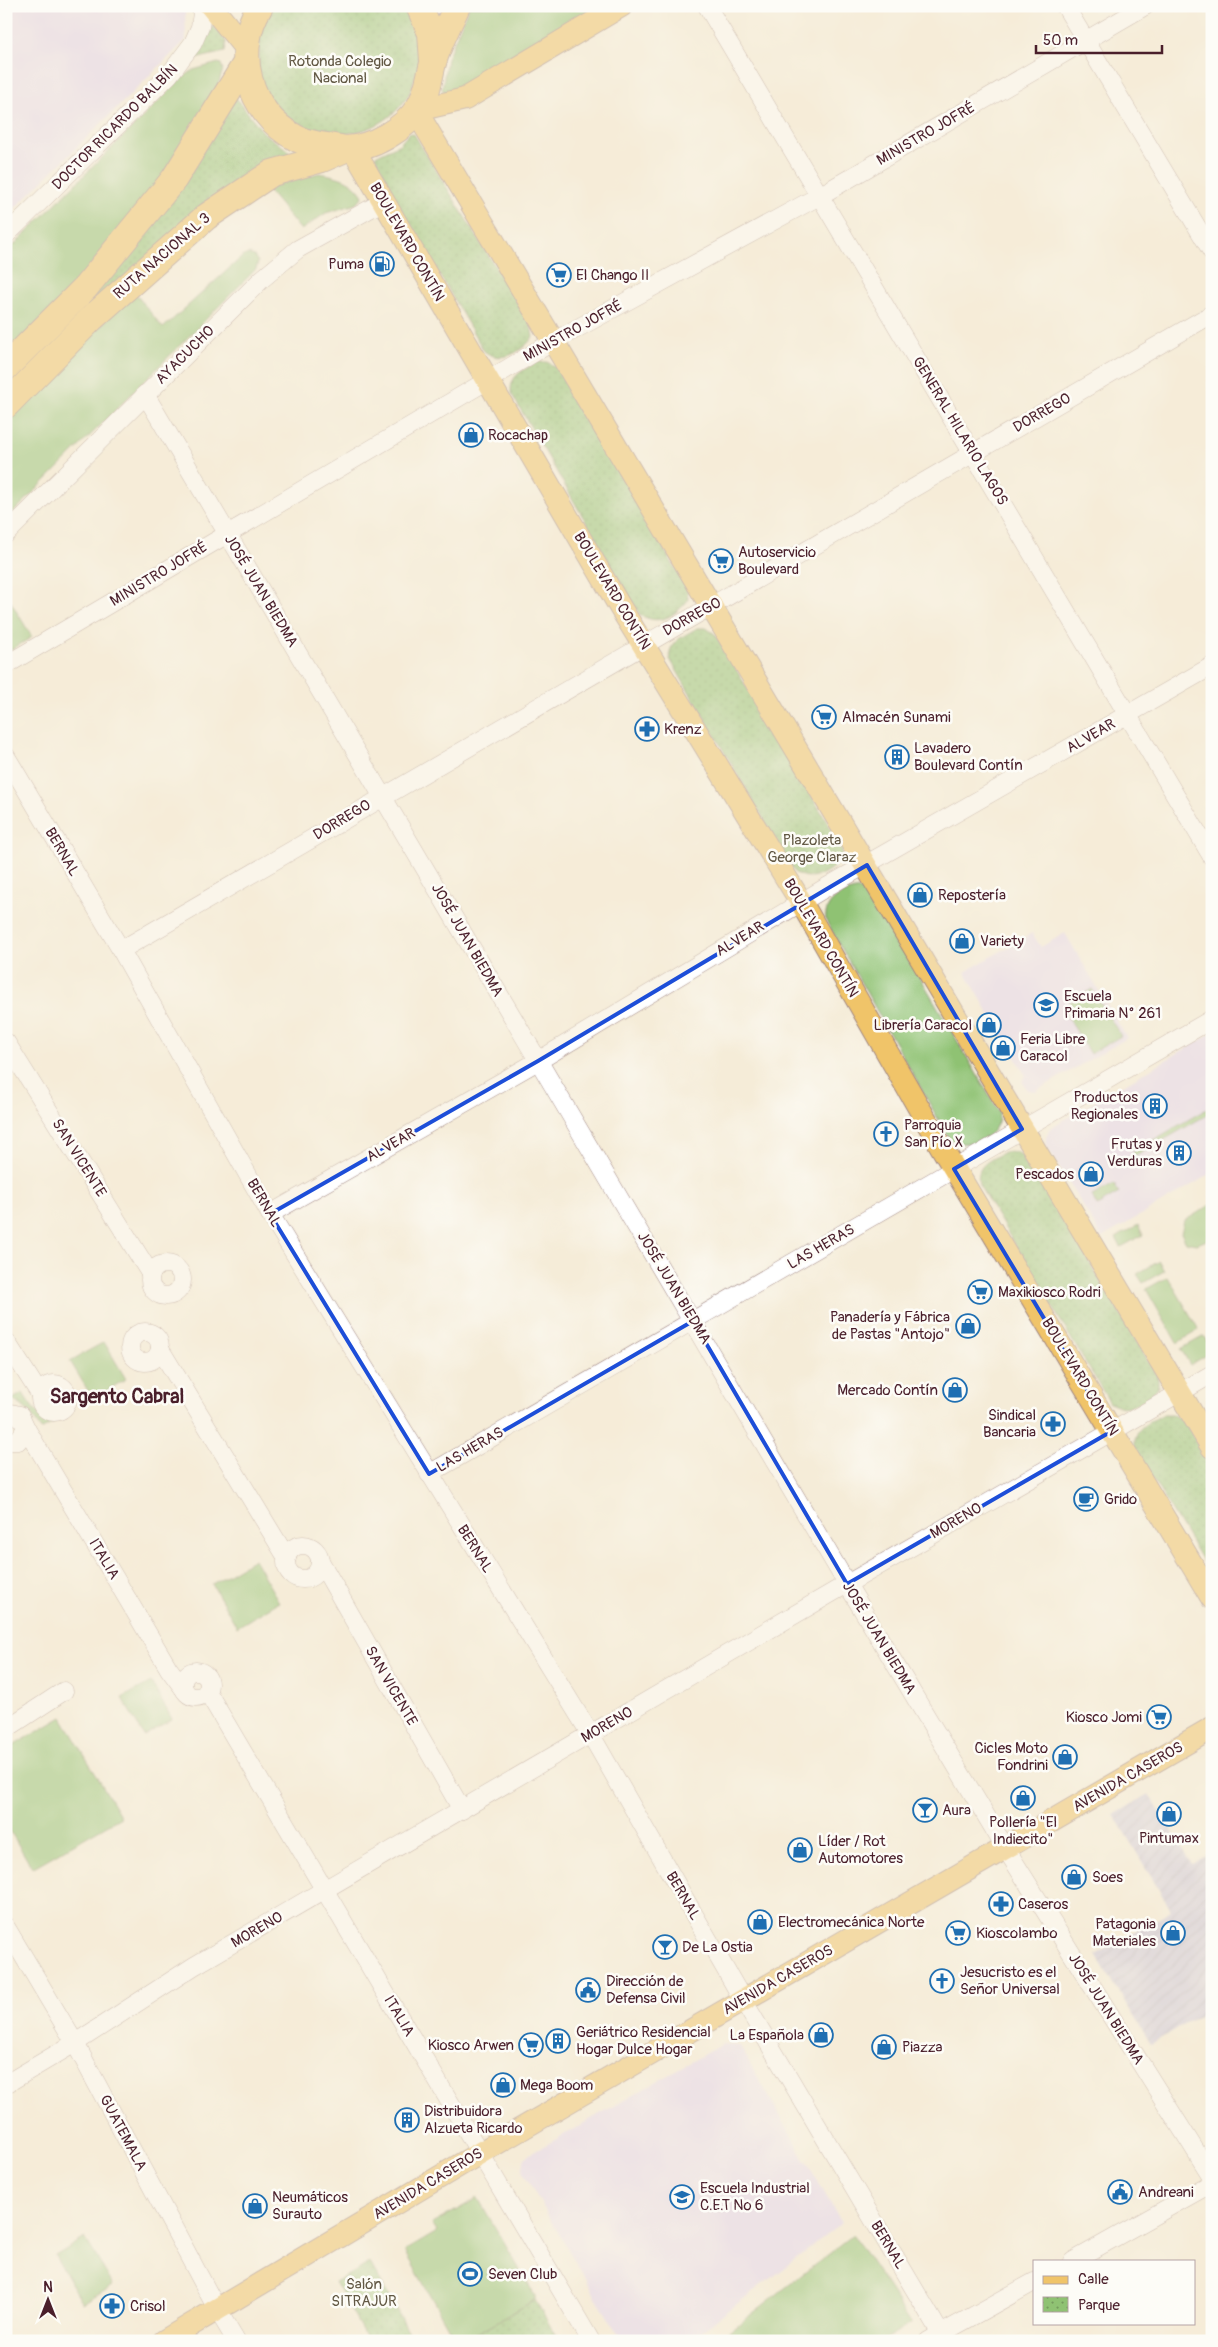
<svg xmlns="http://www.w3.org/2000/svg" width="1218" height="2347" viewBox="0 0 1218 2347" font-family="Pangolin,sans-serif">
<defs>
<pattern id="industrial-furrows" width="10" height="10" patternUnits="userSpaceOnUse" patternTransform="scale(1.25)"><rect width="10" height="10" fill="#c5c0da"/><path d="M-1 1l2-2M0 10L10 0M9 11l2-2" fill="none" stroke="#aba5bb"/></pattern>
<pattern id="park-dots" width="8" height="8" patternUnits="userSpaceOnUse" patternTransform="scale(1.25)"><rect width="8" height="8" fill="#8fc273"/><path d="M2 2h.1M6 6h.1" fill="none" stroke="#779d5f" stroke-width="1.8" stroke-linecap="round"/></pattern>
</defs>
<rect width="100%" height="100%" fill="#fdfcf7"/>
<filter id="ink" filterUnits="userSpaceOnUse"><feTurbulence type="fractalNoise" baseFrequency=".02" numOctaves="2"/><feDisplacementMap in="SourceGraphic" scale="10" xChannelSelector="R" yChannelSelector="G"/><feConvolveMatrix kernelMatrix="1 2 1 2 8 2 1 2 1" color-interpolation-filters="sRGB"/></filter>
<filter id="wash" filterUnits="userSpaceOnUse"><feTurbulence type="fractalNoise" baseFrequency=".0096" numOctaves="4" result="noise"/><feDisplacementMap in="SourceGraphic" scale="20" xChannelSelector="R" yChannelSelector="G"/><feGaussianBlur stdDeviation="1.12" result="paint"/><feColorMatrix in="noise" values="0 0 0 0 0 0 0 0 0 0 0 0 0 0 0 0 0 1.4 0 .05"/><feComposite in="paint" operator="in"/></filter>
<g filter="url(#wash)">
<rect width="100%" height="100%" fill="#f5ecd8"/>
<g fill="#e2d4f3">
<path d="M6 6H181L185 11 186 40 6 217Z"/>
<path d="M1032 933 1041 947 1065 933 1127 1038 1036 1091 1027 1090 1022 1081 1026 1076 965 972Z"/>
<path d="M1212 1033V1173L1102 1238 1048 1148 1046 1138 1050 1128Z"/>
<path d="M722 2044 740 2046 842 2223 689 2341H622L522 2171 525 2157Z"/>
</g>
<path fill="url(#industrial-furrows)" d="M1149 1794 1192 1864 1212 1852V2008L1151 2044 1096 1955 1171 1910 1114 1815Z"/>
<g fill="#8fc273" stroke="#6c704f">
<path d="M469 6H608L466 91 447 93 442 90 447 58Z"/>
<path d="M218 63 221 64 223 70 217 88 167 171 72 289 6 354V253L179 81 193 70Z"/>
<path d="M319 173C337 176 353 179 363 196L356 204 326 213 301 230 265 187Z"/>
<path d="M248 254 254 256 258 262 256 269 6 520V421L134 292 163 328 242 257Z"/>
<path d="M6 594 32 637 6 653Z"/>
<path d="M861 889 871 893 999 1112C1001 1137 970 1150 950 1140L826 921C823 901 843 891 861 889Z"/>
<path d="M1092 989 1121 1036 1090 1054 1062 1007Z"/>
<path d="M1210 1107H1212V1112L1136 1156 1132 1155 1133 1152Z"/>
<path d="M1114 1184 1119 1193 1097 1206 1092 1196Z"/>
<path d="M1212 1204V1238L1197 1244 1186 1242 1181 1233 1184 1221Z"/>
<path d="M1138 1225 1143 1235 1121 1247 1116 1238Z"/>
<path d="M1159 1261 1164 1271 1143 1283 1137 1274Z"/>
<path d="M1168 1277 1199 1330 1177 1343 1146 1289Z"/>
<path d="M1204 1336 1212 1352 1190 1365 1181 1349Z"/>
<path d="M104 1342 126 1379 93 1399 70 1361Z"/>
<path d="M23 1393C33 1409 38 1418 58 1420L41 1430C33 1417 26 1405 11 1400Z"/>
<path d="M254 1559 279 1602 237 1627 212 1584Z"/>
<path d="M151 1682 172 1719 144 1736 122 1698Z"/>
<path d="M62 1717 121 1817 32 1868 6 1824V1750Z"/>
<path d="M478 2198 535 2296V2300L463 2341H456L405 2251 437 2232 432 2224Z"/>
<path d="M853 2235 911 2323 882 2341H717Z"/>
<path d="M85 2238 113 2285 83 2303 55 2256Z"/>
</g>
<g fill="url(#park-dots)" stroke="#6c704f">
<path d="M270 6H404C418 26 424 55 415 78 413 84 411 91 408 96 380 141 316 146 280 111 271 102 260 88 258 76 257 68 259 60 259 53 259 32 259 24 270 6Z"/>
<path d="M213 26 226 41 225 52 195 59V53Z"/>
<path d="M236 98 264 133 289 151 288 155 95 301 89 303 90 297Z"/>
<path d="M409 133 414 134 531 325 533 337C521 353 501 364 484 351L371 158 400 144Z"/>
<path d="M537 362H547L557 368 687 588 688 600C675 616 660 626 640 615L511 393C510 374 523 371 537 362Z"/>
<path d="M697 628H706L715 634 841 845 843 856C832 872 813 883 795 873L670 659C668 641 683 637 697 628Z"/>
<path d="M1004 1152H1016L1027 1158 1158 1377V1387C1146 1401 1128 1413 1110 1403L979 1185C975 1165 989 1161 1004 1152Z"/>
<path d="M1162 1415H1173L1184 1421 1212 1467V1577L1135 1450C1133 1427 1145 1425 1162 1415Z"/>
<path d="M370 2263 414 2341H368L335 2282Z"/>
<path d="M535 2300 559 2341H463Z"/>
</g>
</g>
<g filter="url(#ink)">
<g fill="none" stroke-linecap="round" stroke-linejoin="round">
<g stroke="#a08682" stroke-width="19">
<g id="minor">
<path d="M707 6 1212 857"/>
<path d="M1065 6 1212 252"/>
<path d="M6 235 169 75 193 43 200 27 203 6"/>
<path d="M145 394 847 1584 1006 1849 1212 2177"/>
<path d="M6 534 262 279 298 249 384 201"/>
<path d="M6 665 554 341 821 195 1145 6"/>
<path d="M6 756 121 950 270 1214 591 1735 743 2000 945 2341"/>
<path d="M121 950 1212 314"/>
<path d="M6 1042 151 1275"/>
<path d="M270 1214 538 1061 825 888 1212 666"/>
<circle cx="166" cy="1280" r="16"/>
<circle cx="145" cy="1347" r="15"/>
<path d="M6 1341 41 1396"/>
<path d="M160 1349 287 1558"/>
<circle cx="54" cy="1398" r="14"/>
<path d="M6 1412 20 1415 26 1428 18 1441H6"/>
<path d="M26 1428 169 1669 184 1689"/>
<path d="M429 1474 1212 1019"/>
<circle cx="303" cy="1562" r="17"/>
<path d="M320 1561 462 1810"/>
<circle cx="196" cy="1684" r="13"/>
<path d="M207 1691 591 2341"/>
<path d="M6 1729 64 1691"/>
<path d="M6 1927 75 2043 217 2309 236 2341"/>
<path d="M6 2084 75 2043 194 1966 847 1584 1212 1374"/>
<path d="M1073 2261 1212 2183"/>
<path d="M928 2341 1034 2282"/>
</g>
</g>
<g stroke="#a08682" stroke-width="24">
<g id="major">
<path d="M211 6 246 49"/>
<path d="M417 110 465 99 621 6"/>
<path d="M416 111 1212 1447"/>
<path d="M353 149 620 607 801 902 942 1148 1212 1598"/>
<path d="M164 2341 480 2153 1212 1728"/>
</g>
</g>
<g stroke="#a08682" stroke-width="28">
<g id="highway">
<path d="M260 6C232 51 248 113 296 138 309 145 330 146 345 149 371 149 405 129 419 107 428 93 429 78 433 63 438 44 449 24 457 6"/>
<path d="M419 6 431 33 433 61"/>
<path d="M6 367 85 288 174 179 246 63"/>
<path d="M6 405 91 319 206 217 272 173 322 159 345 149"/>
</g>
</g>
<use href="#minor" stroke="#fff" stroke-width="18"/>
<use href="#major" stroke="#f0c469" stroke-width="22"/>
<use href="#highway" stroke="#f0c469" stroke-width="26"/>
</g>
</g>
<path d="M0 0H1218V2347H0ZM867 865 1022 1129 954 1169 1112 1431 847 1584 693 1321 429 1474 270 1214 538 1061Z" fill="#f5ecd8" fill-opacity=".55" fill-rule="evenodd"/>
<path fill="none" stroke="#1d4ed8" stroke-width="4" stroke-linejoin="round" d="M867 865 1022 1129 954 1169 1112 1431 847 1584 693 1321 429 1474 270 1214 538 1061Z"/>
<defs>
<g id="fuel-ring" transform="scale(1.25)"><circle r="9.5" fill="#fdfcf7" stroke="#1f6fb2" stroke-width="1.5"/><path d="M-5.5-6h7V0h2V4h1.3V-2.5L3-4.5l.8-.8L6-3V5H2.5V1h-1V6h-7ZM-4.2-4.7v3.2H.2V-4.7Z" fill="#1f6fb2"/></g>
<g id="supermarket-ring" transform="scale(1.25)"><circle r="9.5" fill="#fdfcf7" stroke="#1f6fb2" stroke-width="1.5"/><path d="M-6-5.5h2.5l.6 2H6L4.5 2H-2.5L-4.4-4H-6ZM-1.5 3.2a1.3 1.3 0 1 0 .1 0ZM3 3.2a1.3 1.3 0 1 0 .1 0Z" fill="#1f6fb2"/></g>
<g id="shop-ring" transform="scale(1.25)"><circle r="9.5" fill="#fdfcf7" stroke="#1f6fb2" stroke-width="1.5"/><path d="M-5-2.5h2.3a2.7 3.5 0 0 1 5.4 0H5L5.5 6h-11ZM-1.5-2.5h3a1.5 2.3 0 0 0-3 0Z" fill="#1f6fb2"/></g>
<g id="pharmacy-ring" transform="scale(1.25)"><circle r="9.5" fill="#fdfcf7" stroke="#1f6fb2" stroke-width="1.5"/><path d="M-2-6h4v4h4v4h-4v4h-4v-4h-4v-4h4Z" fill="#1f6fb2"/></g>
<g id="building-ring" transform="scale(1.25)"><circle r="9.5" fill="#fdfcf7" stroke="#1f6fb2" stroke-width="1.5"/><path d="M-4-6H4V6H1V3H-1V6H-4ZM-2.5-4.3h1.7v1.8h-1.7ZM.8-4.3h1.7v1.8H.8ZM-2.5-1h1.7V.8h-1.7ZM.8-1h1.7V.8H.8Z" fill="#1f6fb2"/></g>
<g id="school-ring" transform="scale(1.25)"><circle r="9.5" fill="#fdfcf7" stroke="#1f6fb2" stroke-width="1.5"/><path d="M0-5L7-2L0 1L-7-2ZM-4 1L0 2.5L4 1V4Q0 6-4 4Z" fill="#1f6fb2"/></g>
<g id="church-ring" transform="scale(1.25)"><circle r="9.5" fill="#fdfcf7" stroke="#1f6fb2" stroke-width="1.5"/><path d="M-1.2-6h2.4v3.5h3.3v2.4h-3.3V6h-2.4V-.1h-3.3v-2.4h3.3Z" fill="#1f6fb2"/></g>
<g id="cafe-ring" transform="scale(1.25)"><circle r="9.5" fill="#fdfcf7" stroke="#1f6fb2" stroke-width="1.5"/><path d="M-5.5-4.5H6V0H3Q3 3.5 0 3.5H-2.5Q-5.5 3.5-5.5 0ZM3-3.2v2h1.7v-2ZM-6 4.5H4V6H-6Z" fill="#1f6fb2"/></g>
<g id="bar-ring" transform="scale(1.25)"><circle r="9.5" fill="#fdfcf7" stroke="#1f6fb2" stroke-width="1.5"/><path d="M-6-5H6L.8 .8V4.5H3.5V6h-7V4.5H-.8V.8Z" fill="#1f6fb2"/></g>
<g id="civic-ring" transform="scale(1.25)"><circle r="9.5" fill="#fdfcf7" stroke="#1f6fb2" stroke-width="1.5"/><path d="M-.6-6.5H3V-4.5H.6V-3L4-1V1h2V6H-6V1h2V-1L-.6-3ZM-1.2 2.5V6h2.4V2.5Z" fill="#1f6fb2"/></g>
<g id="stadium-ring" transform="scale(1.25)"><circle r="9.5" fill="#fdfcf7" stroke="#1f6fb2" stroke-width="1.5"/><path d="M0-5a6.5 5 0 1 0 0 10a6.5 5 0 1 0 0-10ZM-3.5-1.8h7v3.6h-7Z" fill="#1f6fb2"/></g>
</defs>
<g fill-rule="evenodd">
<use href="#fuel-ring" x="382" y="264"/>
<use href="#supermarket-ring" x="559" y="275"/>
<use href="#shop-ring" x="471" y="435"/>
<use href="#supermarket-ring" x="721" y="561"/>
<use href="#supermarket-ring" x="824" y="717"/>
<use href="#pharmacy-ring" x="647" y="729"/>
<use href="#building-ring" x="897" y="757"/>
<use href="#shop-ring" x="920" y="895"/>
<use href="#shop-ring" x="962" y="941"/>
<use href="#school-ring" x="1046" y="1005"/>
<use href="#shop-ring" x="989" y="1025"/>
<use href="#shop-ring" x="1003" y="1048"/>
<use href="#building-ring" x="1155" y="1106"/>
<use href="#church-ring" x="886" y="1134"/>
<use href="#building-ring" x="1179" y="1153"/>
<use href="#shop-ring" x="1091" y="1174"/>
<use href="#supermarket-ring" x="980" y="1292"/>
<use href="#shop-ring" x="968" y="1326"/>
<use href="#shop-ring" x="955" y="1390"/>
<use href="#pharmacy-ring" x="1053" y="1424"/>
<use href="#cafe-ring" x="1086" y="1499"/>
<use href="#supermarket-ring" x="1159" y="1717"/>
<use href="#shop-ring" x="1065" y="1757"/>
<use href="#shop-ring" x="1023" y="1798"/>
<use href="#bar-ring" x="925" y="1810"/>
<use href="#shop-ring" x="1169" y="1814"/>
<use href="#shop-ring" x="800" y="1850"/>
<use href="#shop-ring" x="1074" y="1877"/>
<use href="#pharmacy-ring" x="1001" y="1904"/>
<use href="#shop-ring" x="760" y="1922"/>
<use href="#supermarket-ring" x="958" y="1933"/>
<use href="#shop-ring" x="1173" y="1933"/>
<use href="#bar-ring" x="665" y="1947"/>
<use href="#church-ring" x="942" y="1981"/>
<use href="#civic-ring" x="588" y="1990"/>
<use href="#shop-ring" x="821" y="2035"/>
<use href="#building-ring" x="558" y="2041"/>
<use href="#supermarket-ring" x="531" y="2045"/>
<use href="#shop-ring" x="884" y="2047"/>
<use href="#shop-ring" x="503" y="2085"/>
<use href="#building-ring" x="407" y="2120"/>
<use href="#civic-ring" x="1120" y="2192"/>
<use href="#school-ring" x="682" y="2197"/>
<use href="#shop-ring" x="255" y="2206"/>
<use href="#stadium-ring" x="470" y="2274"/>
<use href="#pharmacy-ring" x="112" y="2306"/>
</g>
<g text-anchor="middle" dominant-baseline="central" stroke-width="5" stroke-linejoin="round" paint-order="stroke">
<g font-size="15" fill="#625844" stroke="#fdfcf7">
<text x="340" y="61">Rotonda Colegio<tspan x="340" dy="17">Nacional</tspan></text>
<text x="812" y="840">Plazoleta<tspan x="812" dy="17">George Claraz</tspan></text>
<text x="364" y="2284">Salón<tspan x="364" dy="17">SITRAJUR</tspan></text>
</g>
<g font-size="15" fill="#4a1f2b" stroke="#fdfcf7">
<text transform="translate(115 127) rotate(-45)">DOCTOR RICARDO BALBÍN</text>
<text transform="translate(926 134) rotate(-30)">MINISTRO JOFRÉ</text>
<text transform="translate(407 242) rotate(60)">BOULEVARD CONTÍN</text>
<text transform="translate(162 256) rotate(-41)">RUTA NACIONAL 3</text>
<text transform="translate(573 331) rotate(-29)">MINISTRO JOFRÉ</text>
<text transform="translate(185 355) rotate(-45)">AYACUCHO</text>
<text transform="translate(1042 413) rotate(-30)">DORREGO</text>
<text transform="translate(960 431) rotate(59)">GENERAL HILARIO LAGOS</text>
<text transform="translate(159 574) rotate(-31)">MINISTRO JOFRÉ</text>
<text transform="translate(261 591) rotate(59)">JOSÉ JUAN BIEDMA</text>
<text transform="translate(612 591) rotate(59)">BOULEVARD CONTÍN</text>
<text transform="translate(692 617) rotate(-29)">DORREGO</text>
<text transform="translate(1091 736) rotate(-30)">ALVEAR</text>
<text transform="translate(342 820) rotate(-31)">DORREGO</text>
<text transform="translate(62 852) rotate(60)">BERNAL</text>
<text transform="translate(821 938) rotate(60)">BOULEVARD CONTÍN</text>
<text transform="translate(740 939) rotate(-31)">ALVEAR</text>
<text transform="translate(467 940) rotate(60)">JOSÉ JUAN BIEDMA</text>
<text transform="translate(391 1145) rotate(-30)">ALVEAR</text>
<text transform="translate(79 1158) rotate(58)">SAN VICENTE</text>
<text transform="translate(264 1203) rotate(60)">BERNAL</text>
<text transform="translate(821 1247) rotate(-30)">LAS HERAS</text>
<text transform="translate(674 1288) rotate(59)">JOSÉ JUAN BIEDMA</text>
<text transform="translate(1080 1377) rotate(59)">BOULEVARD CONTÍN</text>
<text transform="translate(470 1450) rotate(-30)">LAS HERAS</text>
<text transform="translate(956 1521) rotate(-30)">MORENO</text>
<text transform="translate(475 1549) rotate(58)">BERNAL</text>
<text transform="translate(104 1559) rotate(59)">ITALIA</text>
<text transform="translate(879 1638) rotate(59)">JOSÉ JUAN BIEDMA</text>
<text transform="translate(391 1686) rotate(60)">SAN VICENTE</text>
<text transform="translate(607 1725) rotate(-30)">MORENO</text>
<text transform="translate(1128 1777) rotate(-30)">AVENIDA CASEROS</text>
<text transform="translate(683 1896) rotate(60)">BERNAL</text>
<text transform="translate(257 1930) rotate(-30)">MORENO</text>
<text transform="translate(778 1980) rotate(-30)">AVENIDA CASEROS</text>
<text transform="translate(1106 2009) rotate(58)">JOSÉ JUAN BIEDMA</text>
<text transform="translate(399 2016) rotate(59)">ITALIA</text>
<text transform="translate(123 2133) rotate(62)">GUATEMALA</text>
<text transform="translate(428 2184) rotate(-31)">AVENIDA CASEROS</text>
<text transform="translate(888 2245) rotate(59)">BERNAL</text>
</g>
<g font-size="15" fill="#4a1f2b" stroke="#fdfcf7" text-anchor="start">
<text x="364" y="264" text-anchor="end">Puma</text>
<text x="576" y="275">El Chango II</text>
<text x="488" y="435">Rocachap</text>
<text x="738" y="552">Autoservicio<tspan x="738" dy="17">Boulevard</tspan></text>
<text x="842" y="717">Almacén Sunami</text>
<text x="664" y="729">Krenz</text>
<text x="914" y="748">Lavadero<tspan x="914" dy="17">Boulevard Contín</tspan></text>
<text x="938" y="895">Repostería</text>
<text x="980" y="941">Variety</text>
<text x="1064" y="996">Escuela<tspan x="1064" dy="17">Primaria N° 261</tspan></text>
<text x="972" y="1025" text-anchor="end">Librería Caracol</text>
<text x="1020" y="1039">Feria Libre<tspan x="1020" dy="17">Caracol</tspan></text>
<text x="1138" y="1097" text-anchor="end">Productos<tspan x="1138" dy="17">Regionales</tspan></text>
<text x="904" y="1125">Parroquia<tspan x="904" dy="17">San Pío X</tspan></text>
<text x="1162" y="1144" text-anchor="end">Frutas y<tspan x="1162" dy="17">Verduras</tspan></text>
<text x="1074" y="1174" text-anchor="end">Pescados</text>
<text x="998" y="1292">Maxikiosco Rodri</text>
<text x="950" y="1317" text-anchor="end">Panadería y Fábrica<tspan x="950" dy="17">de Pastas "Antojo"</tspan></text>
<text x="938" y="1390" text-anchor="end">Mercado Contín</text>
<text x="1036" y="1415" text-anchor="end">Sindical<tspan x="1036" dy="17">Bancaria</tspan></text>
<text x="1104" y="1499">Grido</text>
<text x="1142" y="1717" text-anchor="end">Kiosco Jomi</text>
<text x="1048" y="1748" text-anchor="end">Cicles Moto<tspan x="1048" dy="17">Fondrini</tspan></text>
<text x="942" y="1810">Aura</text>
<text x="1023" y="1822" text-anchor="middle">Pollería "El<tspan x="1023" dy="17">Indiecito"</tspan></text>
<text x="1169" y="1838" text-anchor="middle">Pintumax</text>
<text x="818" y="1841">Líder / Rot<tspan x="818" dy="17">Automotores</tspan></text>
<text x="1092" y="1877">Soes</text>
<text x="1018" y="1904">Caseros</text>
<text x="778" y="1922">Electromecánica Norte</text>
<text x="1156" y="1924" text-anchor="end">Patagonia<tspan x="1156" dy="17">Materiales</tspan></text>
<text x="976" y="1933">Kioscolambo</text>
<text x="682" y="1947">De La Ostia</text>
<text x="960" y="1972">Jesucristo es el<tspan x="960" dy="17">Señor Universal</tspan></text>
<text x="606" y="1981">Dirección de<tspan x="606" dy="17">Defensa Civil</tspan></text>
<text x="576" y="2032">Geriátrico Residencial<tspan x="576" dy="17">Hogar Dulce Hogar</tspan></text>
<text x="804" y="2035" text-anchor="end">La Española</text>
<text x="514" y="2045" text-anchor="end">Kiosco Arwen</text>
<text x="902" y="2047">Piazza</text>
<text x="520" y="2085">Mega Boom</text>
<text x="424" y="2111">Distribuidora<tspan x="424" dy="17">Alzueta Ricardo</tspan></text>
<text x="700" y="2188">Escuela Industrial<tspan x="700" dy="17">C.E.T Nº 6</tspan></text>
<text x="1138" y="2192">Andreani</text>
<text x="272" y="2197">Neumáticos<tspan x="272" dy="17">Surauto</tspan></text>
<text x="488" y="2274">Seven Club</text>
<text x="130" y="2306">Crisol</text>
</g>
<g font-size="20" font-weight="bold" fill="#4a1f2b" stroke="#fdfcf7">
<text x="117" y="1396">Sargento Cabral</text>
</g>
</g>
<rect width="1218" height="2347" fill="none" stroke="#fdfcf7" stroke-width="25"/>
<rect x="1033" y="2260" width="162" height="65" fill="#fdfcf7" stroke="#b5a4a5"/>
<rect x="1043" y="2276" width="25" height="8" fill="#f0c469" stroke="#b5a4a5"/>
<text x="1078" y="2284" font-size="15" fill="#4a1f2b">Calle</text>
<rect x="1043" y="2297" width="25" height="15" fill="url(#park-dots)" stroke="#b5a4a5"/>
<text x="1078" y="2310" font-size="15" fill="#4a1f2b">Parque</text>
<g transform="translate(48 2300)" stroke="#fdfcf7" stroke-width="4" paint-order="stroke">
<path d="M0-4L9 19L0 12L-9 19Z" fill="#4a1f2b"/>
<text y="-8" font-size="14" font-weight="bold" text-anchor="middle" fill="#4a1f2b">N</text>
</g>
<path d="M1036 45v8h126v-8" fill="none" stroke="#4a1f2b" stroke-width="2.5"/>
<text x="1043" y="45" font-size="15" fill="#4a1f2b" stroke="#fdfcf7" stroke-width="4" paint-order="stroke">50 m</text>
</svg>
